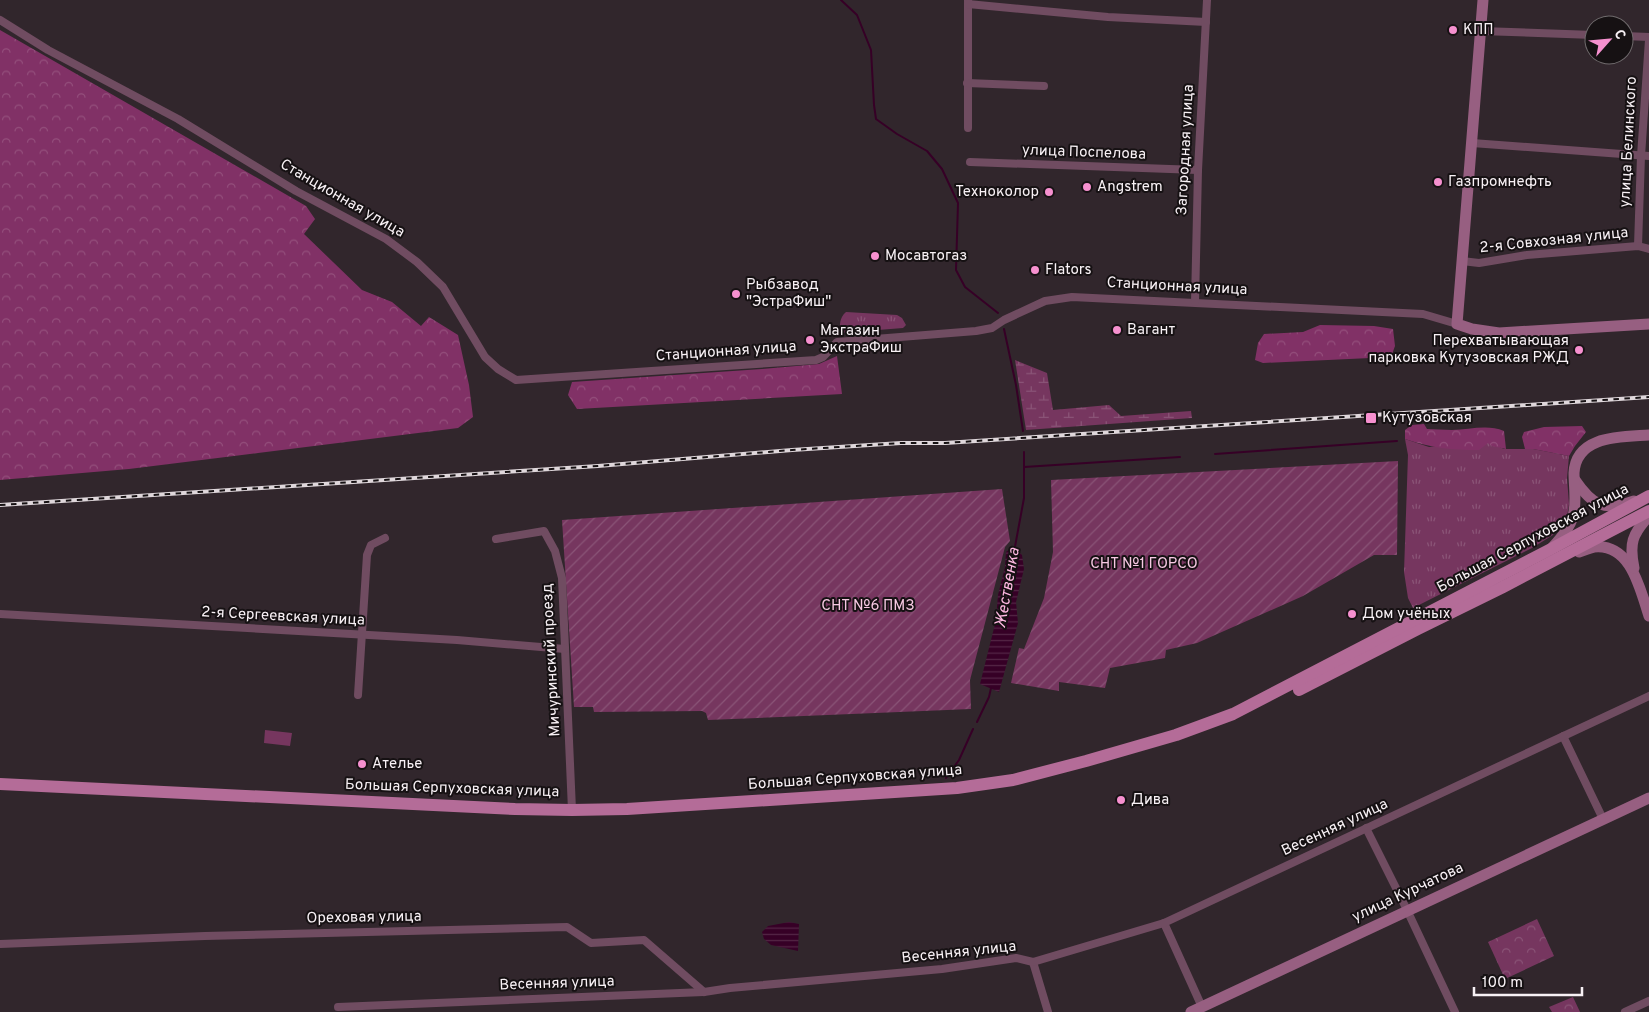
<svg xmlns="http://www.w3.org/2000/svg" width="1649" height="1012" viewBox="0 0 1649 1012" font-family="Overpass,sans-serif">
<defs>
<pattern id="grass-tufts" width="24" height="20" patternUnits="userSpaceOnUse" patternTransform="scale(1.25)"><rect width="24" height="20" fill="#76365f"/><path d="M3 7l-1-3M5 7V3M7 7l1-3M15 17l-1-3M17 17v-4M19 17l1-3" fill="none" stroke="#8a5477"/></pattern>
<pattern id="forest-crowns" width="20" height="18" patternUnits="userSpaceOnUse" patternTransform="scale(1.25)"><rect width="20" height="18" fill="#813166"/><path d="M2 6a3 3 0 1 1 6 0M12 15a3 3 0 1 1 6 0" fill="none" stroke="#944f7c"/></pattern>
<pattern id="wetland-marsh" width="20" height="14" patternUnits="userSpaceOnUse" patternTransform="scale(1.25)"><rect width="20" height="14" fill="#76365f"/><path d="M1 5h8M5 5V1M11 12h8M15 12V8" fill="none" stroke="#8a5477"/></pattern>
<pattern id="park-crowns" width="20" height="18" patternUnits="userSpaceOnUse" patternTransform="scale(1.25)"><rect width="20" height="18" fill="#76365f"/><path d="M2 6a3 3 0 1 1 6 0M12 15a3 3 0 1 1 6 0" fill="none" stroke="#8a5477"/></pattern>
<pattern id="garden-furrows" width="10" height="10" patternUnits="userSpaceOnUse" patternTransform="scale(1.25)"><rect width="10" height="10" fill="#76365f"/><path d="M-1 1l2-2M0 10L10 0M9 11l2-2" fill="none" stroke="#8a5477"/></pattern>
<pattern id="water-rules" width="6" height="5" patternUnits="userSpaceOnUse" patternTransform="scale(1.25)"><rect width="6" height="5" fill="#360026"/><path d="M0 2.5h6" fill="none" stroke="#542646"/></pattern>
</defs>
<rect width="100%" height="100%" fill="#31262c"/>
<g fill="url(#grass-tufts)">
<path d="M846 312 897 315 902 318 906 325 903 328 840 333C840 325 839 318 846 312Z"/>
<path d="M1405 439 1429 447 1488 442 1504 449H1533L1569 456 1567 478 1569 504 1567 517 1553 535 1532 548 1413 608 1408 598 1404 572 1408 455Z"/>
</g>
<g fill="url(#forest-crowns)">
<path d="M0 30 306 206 315 219 304 234 362 290 392 302 421 326 429 317 458 335 469 385 473 417 458 428 129 469 0 480Z"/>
<path d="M1320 325 1374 326 1393 329 1395 346 1391 357 1263 363 1255 360 1258 343 1264 334 1303 332Z"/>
<path d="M837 356 842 394 577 409 568 395 572 382 762 369 819 364Z"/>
<path d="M1424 424 1427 429C1435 429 1443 430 1452 430 1469 430 1487 424 1504 431L1506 449 1492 446 1488 443 1479 450C1452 450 1431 448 1405 439V430L1412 425Z"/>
<path d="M1582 426 1586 432 1575 446 1569 456 1533 449H1525L1522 437 1524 432 1544 427Z"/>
</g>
<path fill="url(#wetland-marsh)" d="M1015 360 1047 373 1053 410 1109 405 1121 416 1191 411 1192 418 1026 430Z"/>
<g fill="url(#park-crowns)">
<path d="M1537 919 1554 956 1505 979 1488 942Z"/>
<path d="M1573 997 1580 1012H1552L1549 1007Z"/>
</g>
<g fill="url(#garden-furrows)">
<path d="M1398 461 1397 555H1374L1303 596 1197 643 1166 650 1165 658 1110 668 1105 688 1059 682V691L1011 683 1019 648 1024 649 1044 598 1053 552 1051 480Z"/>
<path d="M1002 489 1010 541 1005 547 970 680 971 709 708 720 706 713 702 711 594 712 593 707H574L562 520Z"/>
</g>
<path fill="#76365f" d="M265 730 292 733 290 746 264 743Z"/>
<g fill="url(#water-rules)">
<path d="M1011 548 1019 552 1022 555 1024 569 1016 602 1018 623 999 692 980 684 996 620 998 595 1005 567 1006 552Z"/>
<path d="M789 922 799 924 798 951 771 945 764 939 762 932 768 926Z"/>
</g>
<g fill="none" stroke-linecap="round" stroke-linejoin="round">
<g stroke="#360026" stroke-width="2">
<path d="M841 0 857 15 871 50 874 105 876 119 897 134 927 151 942 169 958 203 956 270 965 287 998 313"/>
<path d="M1004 329 1016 385 1023 431"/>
<path d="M1215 454 1397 441"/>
<path d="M1024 467 1180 457"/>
<path d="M1014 552 1024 498V452"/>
<path d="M977 722 989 697 991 688"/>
<path d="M946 778 959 760 973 729"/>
</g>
<g stroke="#704c61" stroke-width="8">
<path d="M968 0V128"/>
<path d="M968 4 1108 17 1206 22"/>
<path d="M0 20 48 50 178 119 296 191 386 239 417 262 443 287 485 357 498 369 516 380 816 360 823 357 837 342 976 331 992 328 1004 320 1045 301 1072 297 1423 314 1457 324"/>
<path d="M1481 31 1594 35"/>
<path d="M1624 36 1649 37"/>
<path d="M967 83 1044 86"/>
<path d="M1472 143 1649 156"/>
<path d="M970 162 1198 170"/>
<path d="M1638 246 1641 156 1649 40"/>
<path d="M1462 261 1479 263 1527 255 1638 246 1649 249"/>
<path d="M1195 302 1198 170 1207 0"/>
<path d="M496 539 544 531 555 551 562 578 572 810"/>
<path d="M0 614 457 640 565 649"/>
<path d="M358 695 367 555 371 545 385 538"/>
<path d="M1563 736 1603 819"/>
<path d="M1366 828 1407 910 1455 1012"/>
<path d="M1164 923 1202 1007"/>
<path d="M0 944 205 936 567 927 591 943 644 940 704 992"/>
<path d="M1033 962 1048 1012"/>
<path d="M338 1007 704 992 730 988 942 969 1016 958 1033 962 1164 923 1649 696"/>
<path d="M1625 1012 1649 1001"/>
</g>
<g stroke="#975f81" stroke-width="11">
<path d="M1483 0 1457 324 1472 329 1499 333 1649 324"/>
<path d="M1575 480C1592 505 1604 512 1634 501"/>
<path d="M1552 548C1560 539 1570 528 1573 516 1577 503 1574 487 1574 473 1576 435 1621 437 1649 435"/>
<path d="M1579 552C1584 551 1589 548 1594 547 1631 543 1640 589 1649 616"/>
<path d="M1634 568C1629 544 1632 534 1649 516"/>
<path d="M1191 1012 1649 798"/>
</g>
<g stroke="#b46c98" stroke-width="12">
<path d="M1299 690 1418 629 1503 587 1649 511"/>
<path d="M0 784 515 809 572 810 627 809 957 788 1013 780 1086 761 1176 735 1233 714 1551 549 1649 496"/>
</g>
<g stroke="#dfd7db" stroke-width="4">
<path id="rail" d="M0 505 598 466 792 450 901 443H945L1649 397"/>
</g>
<use href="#rail" stroke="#161113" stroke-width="2" stroke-dasharray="5.5" stroke-linecap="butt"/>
</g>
<g fill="#f690cf" stroke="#161113" stroke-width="2">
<circle cx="1453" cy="30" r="5"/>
<circle cx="1438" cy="182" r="5"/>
<circle cx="1087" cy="187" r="5"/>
<circle cx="1049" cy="192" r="5"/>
<circle cx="875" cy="256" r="5"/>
<circle cx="1035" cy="270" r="5"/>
<circle cx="736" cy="294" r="5"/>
<circle cx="1117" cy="330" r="5"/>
<circle cx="810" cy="340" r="5"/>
<circle cx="1579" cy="350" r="5"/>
<rect x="1365" y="412" width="12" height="12" rx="2.5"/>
<circle cx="1352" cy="614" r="5"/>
<circle cx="362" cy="764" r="5"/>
<circle cx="1121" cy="800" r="5"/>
</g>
<g text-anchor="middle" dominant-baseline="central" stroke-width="4" stroke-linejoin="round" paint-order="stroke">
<g font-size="15" fill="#f8f1f5" stroke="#161113" text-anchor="start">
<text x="1463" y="30">КПП</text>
<text x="1448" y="182">Газпромнефть</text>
<text x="1097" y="187">Angstrem</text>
<text x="1039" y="192" text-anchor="end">Техноколор</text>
<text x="885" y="256">Мосавтогаз</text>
<text x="1045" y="270">Flators</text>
<text x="746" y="285">Рыбзавод<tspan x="746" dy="17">"ЭстраФиш"</tspan></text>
<text x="1127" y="330">Вагант</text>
<text x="820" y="331">Магазин<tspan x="820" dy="17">ЭкстраФиш</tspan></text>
<text x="1569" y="341" text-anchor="end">Перехватывающая<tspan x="1569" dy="17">парковка Кутузовская РЖД</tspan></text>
<text x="1382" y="418">Кутузовская</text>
<text x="1362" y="614">Дом учёных</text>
<text x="372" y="764">Ателье</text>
<text x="1131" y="800">Дива</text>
</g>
<g font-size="15" fill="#f8f1f5" stroke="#161113">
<text transform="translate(1629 142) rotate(-87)">улица Белинского</text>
<text transform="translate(1186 150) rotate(-87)">Загородная улица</text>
<text transform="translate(1084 153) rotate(2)">улица Поспелова</text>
<text transform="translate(342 199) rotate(30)">Станционная улица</text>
<text transform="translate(1554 241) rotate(-6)">2-я Совхозная улица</text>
<text transform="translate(1177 287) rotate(3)">Станционная улица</text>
<text transform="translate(726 352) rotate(-4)">Станционная улица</text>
<text transform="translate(1533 539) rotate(-28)">Большая Серпуховская улица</text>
<text transform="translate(283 617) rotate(3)">2-я Сергеевская улица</text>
<text transform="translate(552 660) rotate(-93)">Мичуринский проезд</text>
<text transform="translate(855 778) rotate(-4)">Большая Серпуховская улица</text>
<text transform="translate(452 789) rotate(2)">Большая Серпуховская улица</text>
<text transform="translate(1335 828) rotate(-25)">Весенняя улица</text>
<text transform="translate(1408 893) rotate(-25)">улица Курчатова</text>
<text transform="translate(364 918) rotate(-1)">Ореховая улица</text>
<text transform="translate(959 953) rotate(-6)">Весенняя улица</text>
<text transform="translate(557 984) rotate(-2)">Весенняя улица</text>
</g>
<g font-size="15" fill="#f7c9e3" stroke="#161113">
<text x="1144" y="564">СНТ №1 ГОРСО</text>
<text x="868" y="606">СНТ №6 ПМЗ</text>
</g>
<g font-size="16" font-style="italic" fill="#fdb8e1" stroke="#161113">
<text transform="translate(1008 588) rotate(-80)">Жественка</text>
</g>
</g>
<g transform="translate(1609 40) rotate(63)"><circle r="24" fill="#161113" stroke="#706b6d"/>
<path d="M0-4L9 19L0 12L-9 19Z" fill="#f690cf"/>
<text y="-8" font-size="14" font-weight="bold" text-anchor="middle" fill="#f8f1f5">С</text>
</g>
<path d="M1474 987v8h108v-8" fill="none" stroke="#f8f1f5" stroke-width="2.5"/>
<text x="1482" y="987" font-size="15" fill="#f8f1f5" stroke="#161113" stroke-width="4" paint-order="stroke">100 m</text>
</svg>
